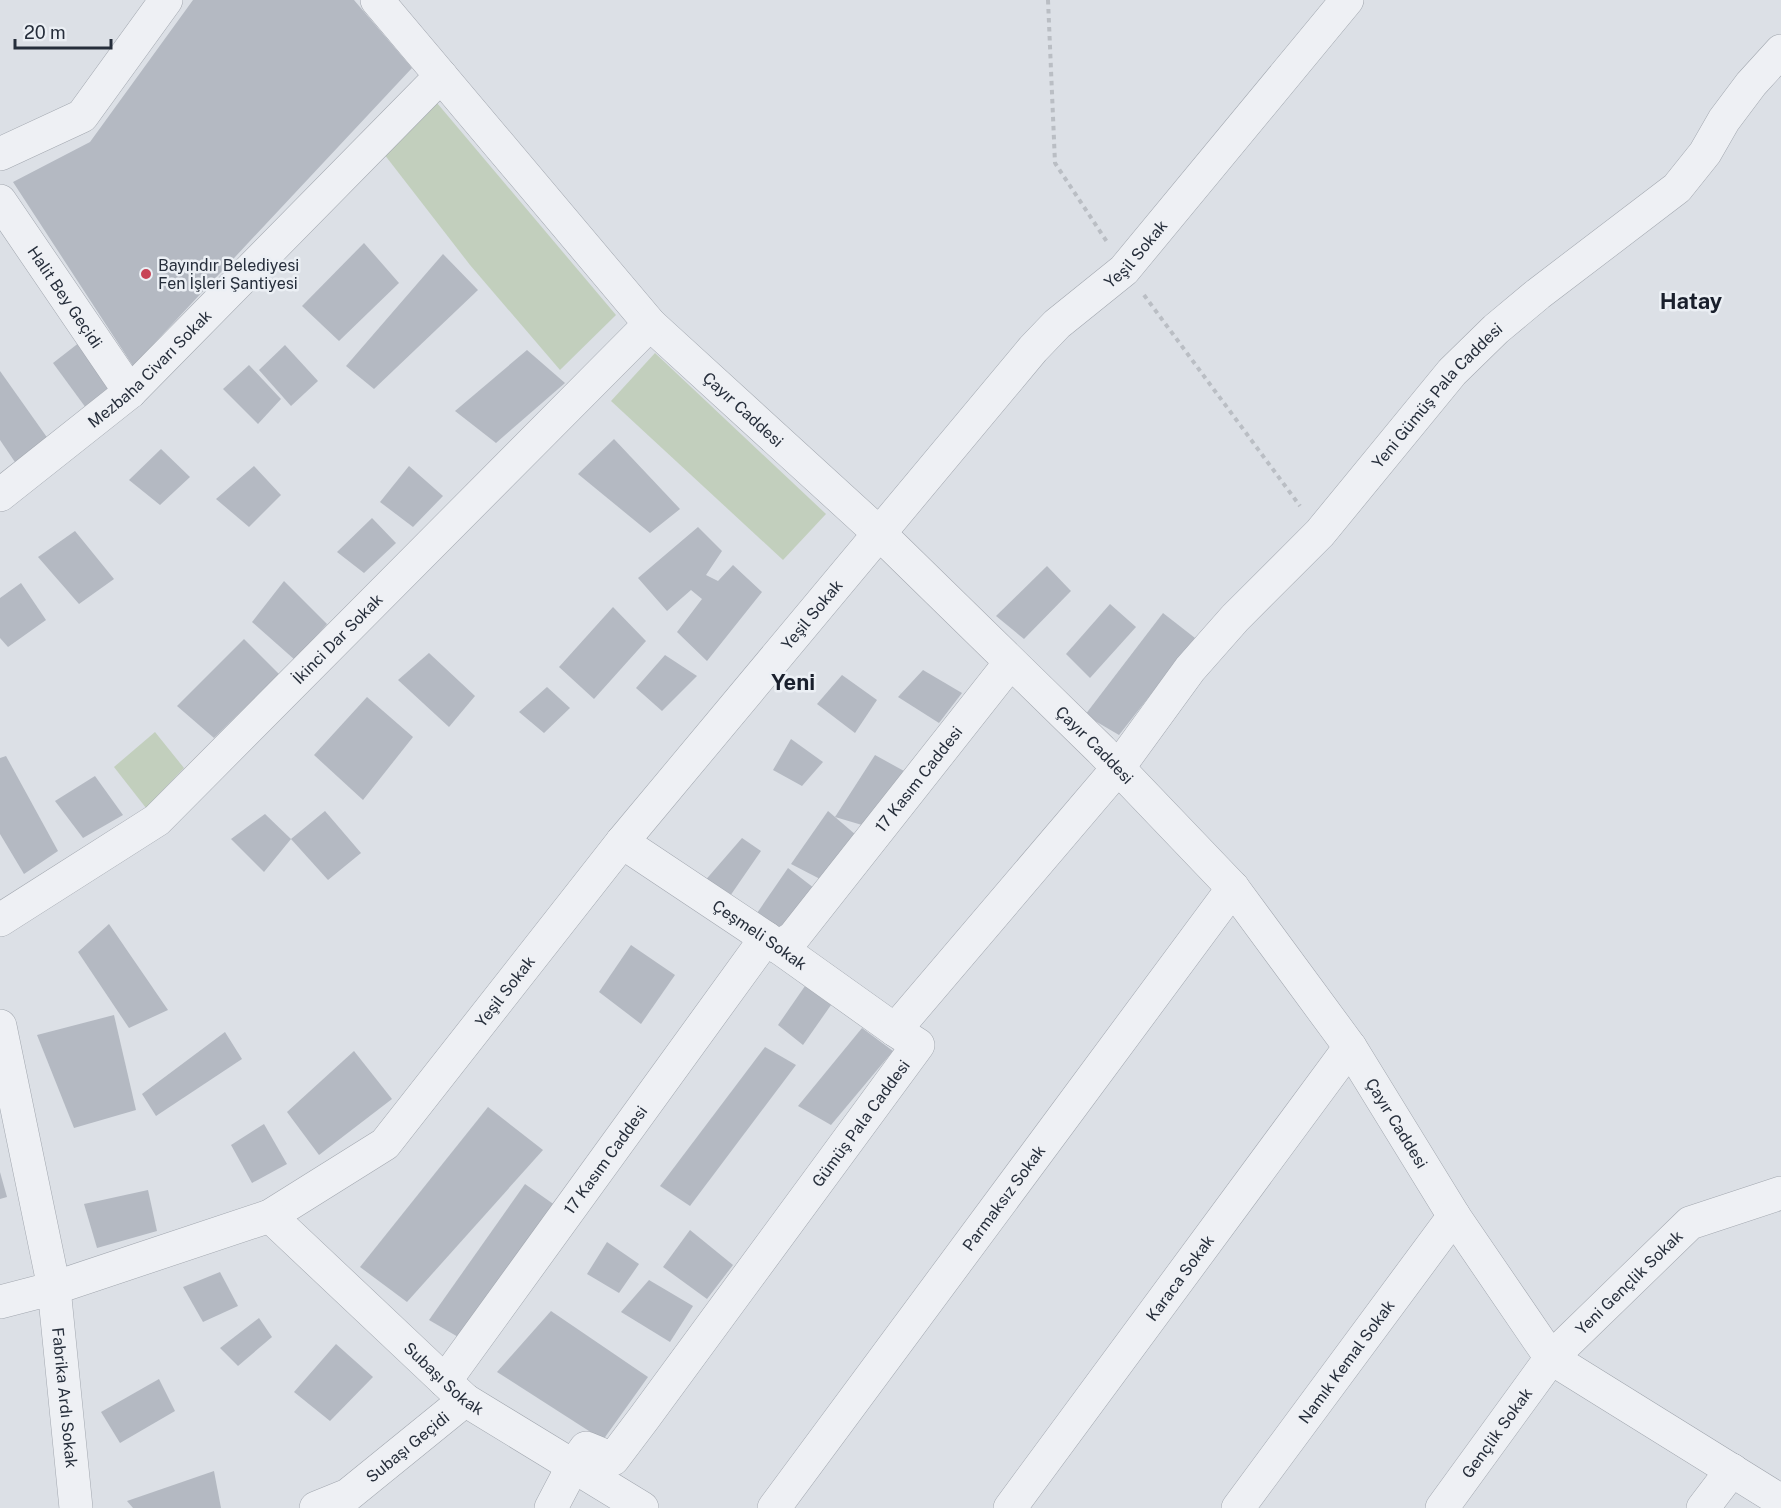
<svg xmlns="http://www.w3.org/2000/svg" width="1781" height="1508" viewBox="0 0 1781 1508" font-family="'Public Sans',sans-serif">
<rect width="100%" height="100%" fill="#dce0e6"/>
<g fill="#c2cfbd">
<path d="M437 103 616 315 560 370 470 265 384 154Z"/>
<path d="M655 353 826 514 783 560 611 401Z"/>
<path d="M155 732 184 768 146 808 114 767Z"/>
</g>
<g fill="#b4b9c2">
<path d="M193 0H354L412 68 133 366 13 182 90 142Z"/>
<path d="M364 243 399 283 339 341 302 306Z"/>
<path d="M443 254 478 290 374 389 346 366Z"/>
<path d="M80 342 113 392 86 408 53 363Z"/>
<path d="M285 345 318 381 291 406 259 370Z"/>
<path d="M527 350 565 383 496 443 455 411Z"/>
<path d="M249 365 281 399 258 424 223 389Z"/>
<path d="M0 371 51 443 19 468 0 440Z"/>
<path d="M614 439 680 509 650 533 578 474Z"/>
<path d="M161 449 190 477 160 505 129 480Z"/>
<path d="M254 466 281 495 249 527 216 499Z"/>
<path d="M409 466 443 496 413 527 380 502Z"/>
<path d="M372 518 396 543 364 573 337 552Z"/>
<path d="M698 527 722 551 706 575 718 581 733 565 762 592 707 661 677 632 702 599 691 590 667 611 638 578Z"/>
<path d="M75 531 114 579 79 604 38 557Z"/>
<path d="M1047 566 1071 591 1024 639 996 616Z"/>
<path d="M284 581 327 624 295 660 252 622Z"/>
<path d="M21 583 46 620 8 647 0 638V598Z"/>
<path d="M1110 604 1136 627 1090 678 1066 654Z"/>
<path d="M613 607 646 641 594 699 559 667Z"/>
<path d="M1163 613 1195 638 1119 735 1085 715Z"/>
<path d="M244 639 279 674 214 738 177 706Z"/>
<path d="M429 653 475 696 449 727 398 680Z"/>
<path d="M665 655 697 676 662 711 636 688Z"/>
<path d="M923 670 962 693 939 723 898 697Z"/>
<path d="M842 675 877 700 855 733 817 704Z"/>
<path d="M547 687 570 708 544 733 519 712Z"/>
<path d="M367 697 413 737 363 800 314 755Z"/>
<path d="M791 739 823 762 802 786 773 770Z"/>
<path d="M875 755 904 771 862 825 835 817Z"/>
<path d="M6 756 58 851 24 874 0 834V758Z"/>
<path d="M95 776 123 815 83 838 55 801Z"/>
<path d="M325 811 361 853 328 880 291 839Z"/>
<path d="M828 811 856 835 820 879 791 864Z"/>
<path d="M265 814 291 839 264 872 231 839Z"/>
<path d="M742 838 761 851 728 899 703 883Z"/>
<path d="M788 868 814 888 781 930 755 916Z"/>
<path d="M109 924 168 1010 129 1028 78 952Z"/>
<path d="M631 945 675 975 641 1024 599 992Z"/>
<path d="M805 986 831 1005 803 1045 778 1025Z"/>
<path d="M114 1015 136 1110 74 1128 37 1035Z"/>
<path d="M862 1028 893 1051 831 1125 798 1106Z"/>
<path d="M225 1032 242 1059 156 1116 142 1094Z"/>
<path d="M765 1047 796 1065 690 1206 660 1186Z"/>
<path d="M354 1051 392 1099 319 1155 287 1112Z"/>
<path d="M488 1107 543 1150 407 1302 360 1267Z"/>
<path d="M264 1124 287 1164 252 1183 231 1145Z"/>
<path d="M0 1172 7 1197 0 1199Z"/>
<path d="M525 1184 559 1208 465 1341 429 1320Z"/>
<path d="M148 1190 157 1231 97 1248 84 1204Z"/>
<path d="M690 1230 733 1265 707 1299 663 1267Z"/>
<path d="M607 1242 639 1264 619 1293 587 1274Z"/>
<path d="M220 1272 238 1306 203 1322 183 1287Z"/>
<path d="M649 1280 693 1306 670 1342 621 1312Z"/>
<path d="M551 1311 648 1377 603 1440 497 1372Z"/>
<path d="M259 1318 272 1337 238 1366 220 1348Z"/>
<path d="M336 1344 373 1377 330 1421 294 1392Z"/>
<path d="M159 1379 175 1411 120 1443 101 1412Z"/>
<path d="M214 1471 221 1508H133L127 1501Z"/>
</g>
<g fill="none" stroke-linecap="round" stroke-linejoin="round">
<g stroke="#a2a7af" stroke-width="34">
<g id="minor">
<path id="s1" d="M377 0 650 324 881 535 1101 750 1233 888 1350 1047 1454 1216 1551 1358 1781 1501"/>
<path d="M0 154 82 116 166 0"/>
<path id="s2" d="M0 201 130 392"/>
<path id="s3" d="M0 495 130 392 441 76"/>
<path id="s4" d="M622 842 766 938 895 1030"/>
<path id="s5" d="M0 920 157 820 650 324"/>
<path id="s6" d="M778 947 793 938 1010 663"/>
<path id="s7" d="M0 1026 54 1288 270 1216 385 1144 622 842 1033 349 1057 324 1124 270 1347 0"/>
<path id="s8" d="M270 1216 465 1400 642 1508"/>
<path id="s9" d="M0 1302 54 1288 76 1508"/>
<path id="s10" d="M445 1381 766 938"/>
<path id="s11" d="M316 1508 348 1495 465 1400"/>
<path id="s12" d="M551 1508 573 1466 586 1448 613 1459 644 1418 918 1045 895 1030 1118 768 1190 669 1235 618 1320 533 1452 372 1496 329 1538 294 1677 188 1705 153 1724 120 1751 84 1781 51"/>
<path id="s13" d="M774 1508 1233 888"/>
<path id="s14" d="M1010 1508 1350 1047"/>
<path id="s15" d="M1238 1508 1454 1216"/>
<path id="s16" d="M1442 1508 1551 1358 1690 1223 1781 1193"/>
<path d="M1703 1508 1732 1470"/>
</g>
</g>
<g stroke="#babec4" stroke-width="4" stroke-dasharray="4.5 4.5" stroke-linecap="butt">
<path d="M1048 0 1055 163 1107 242"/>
<path d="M1144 295 1300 506"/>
</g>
<use href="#minor" stroke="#eef0f4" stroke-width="33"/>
</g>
<circle fill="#c84356" stroke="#ebeff4" stroke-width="2" cx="146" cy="274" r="6"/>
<g text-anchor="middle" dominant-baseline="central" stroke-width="5" stroke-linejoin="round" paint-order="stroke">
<g font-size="16" fill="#262e3b" stroke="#ebeff4">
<text stroke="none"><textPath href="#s7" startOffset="1797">Yeşil Sokak</textPath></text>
<text stroke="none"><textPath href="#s2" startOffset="116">Halit Bey Geçidi</textPath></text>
<text stroke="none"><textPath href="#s3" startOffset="196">Mezbaha Civarı Sokak</textPath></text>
<text stroke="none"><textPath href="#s12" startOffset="1476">Yeni Gümüş Pala Caddesi</textPath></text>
<text stroke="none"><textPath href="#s1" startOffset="550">Çayır Caddesi</textPath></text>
<text stroke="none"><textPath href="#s7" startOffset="1311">Yeşil Sokak</textPath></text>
<text stroke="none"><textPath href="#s5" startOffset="442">İkinci Dar Sokak</textPath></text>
<text stroke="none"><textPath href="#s1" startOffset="1036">Çayır Caddesi</textPath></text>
<text stroke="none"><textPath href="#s6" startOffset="220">17 Kasım Caddesi</textPath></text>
<text stroke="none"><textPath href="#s4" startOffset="166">Çeşmeli Sokak</textPath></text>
<text stroke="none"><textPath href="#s7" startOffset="825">Yeşil Sokak</textPath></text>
<text stroke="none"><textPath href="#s12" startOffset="516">Gümüş Pala Caddesi</textPath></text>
<text stroke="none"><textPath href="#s1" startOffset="1522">Çayır Caddesi</textPath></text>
<text stroke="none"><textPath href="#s10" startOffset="273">17 Kasım Caddesi</textPath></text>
<text stroke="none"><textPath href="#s13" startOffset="386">Parmaksız Sokak</textPath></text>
<text stroke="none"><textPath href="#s14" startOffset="286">Karaca Sokak</textPath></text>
<text stroke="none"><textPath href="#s16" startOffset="294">Yeni Gençlik Sokak</textPath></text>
<text stroke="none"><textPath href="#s15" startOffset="182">Namık Kemal Sokak</textPath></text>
<text stroke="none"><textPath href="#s8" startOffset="238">Subaşı Sokak</textPath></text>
<text stroke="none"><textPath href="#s9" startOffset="166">Fabrika Ardı Sokak</textPath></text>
<text stroke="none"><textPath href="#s16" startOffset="93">Gençlik Sokak</textPath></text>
<text stroke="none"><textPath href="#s11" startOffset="111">Subaşı Geçidi</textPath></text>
</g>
<g font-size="16" fill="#262e3b" stroke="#ebeff4" text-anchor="start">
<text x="158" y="265">Bayındır Belediyesi<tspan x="158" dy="18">Fen İşleri Şantiyesi</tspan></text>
</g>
<g font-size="22" font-weight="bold" fill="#191f2c" stroke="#ebeff4">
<text x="1691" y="301">Hatay</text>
<text x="793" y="682">Yeni</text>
</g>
</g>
<path d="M15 39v9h96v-9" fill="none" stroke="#262e3b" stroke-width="3"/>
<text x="24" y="39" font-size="18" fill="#262e3b" stroke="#ebeff4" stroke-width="4.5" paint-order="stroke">20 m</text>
</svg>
